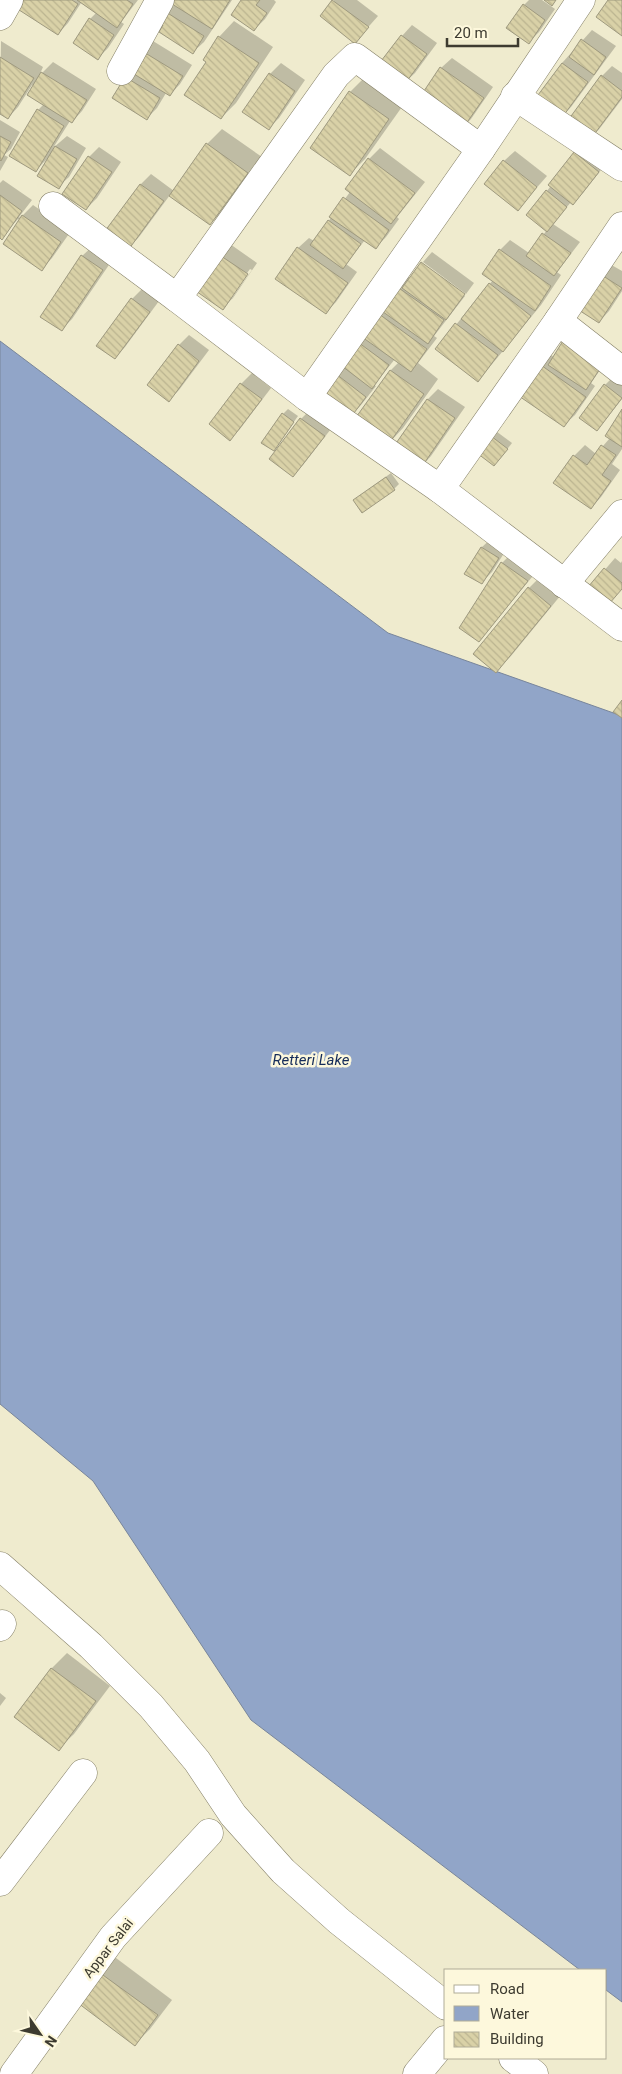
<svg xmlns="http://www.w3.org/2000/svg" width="622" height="2074" viewBox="0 0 622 2074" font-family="Roboto,sans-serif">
<defs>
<pattern id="building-back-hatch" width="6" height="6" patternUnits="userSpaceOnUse" patternTransform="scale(1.25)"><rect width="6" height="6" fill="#d9d1a7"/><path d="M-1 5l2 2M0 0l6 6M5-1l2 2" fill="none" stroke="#bbb490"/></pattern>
</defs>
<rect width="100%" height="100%" fill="#efebce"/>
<path fill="#91a5c8" stroke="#78859a" d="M0 341 388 633 622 716V2002L606 1990V1970H580L251 1720 93 1481 0 1404Z"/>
<g fill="#0003" fill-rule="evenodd">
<path d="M22 0H138L121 22 124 24 108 48 98 58 90 19 96 13 81 3 68 23 58 34Z"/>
<path d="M176 0H232L204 42 193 52 165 25 167 13 175 4Z"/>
<path d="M243 0H274L276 2 265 19 254 30Z"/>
<path d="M334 0H357L378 16 355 42 322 16Z"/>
<path d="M529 0H542L555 9 539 32 529 42 524 5Z"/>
<path d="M234 21 273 47 236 103 221 118 208 62 204 60 219 37Z"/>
<path d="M412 25 437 43 415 73 404 83 402 36Z"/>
<path d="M592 30 616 46 571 107 561 117 562 63Z"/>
<path d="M1 41 43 67 39 76 53 62 96 89 82 111 72 122 70 121 53 148 67 136 86 148 69 177 58 187 48 158 35 171 38 110 44 104 34 86 32 85 18 107 8 118 0 113Z"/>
<path d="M153 41 192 65 180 84 170 95 166 93 157 108 147 118 113 98 143 52Z"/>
<path d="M452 58 493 87 471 119 461 129 441 68Z"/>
<path d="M281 63 305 80 279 118 269 128 244 111 270 74Z"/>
<path d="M612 66 622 73V99L600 128 590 139 602 76Z"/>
<path d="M365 77 404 104 365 159 350 174V92Z"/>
<path d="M0 120 20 132 11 149 4 155 8 157 0 171Z"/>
<path d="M222 129 262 157 225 209 210 224 170 195 139 237 129 247 107 231 141 184 151 174 174 191 207 144Z"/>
<path d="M585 142 608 161 583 193 573 203 571 202 553 224 580 242 557 272 561 275 541 305 478 381 436 349 493 280 500 250 510 240 529 253 547 230V191L575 153Z"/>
<path d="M99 147 121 162 97 198 86 209 89 157Z"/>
<path d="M380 148 425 182 397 217 399 219 386 237 375 248 365 240 346 264 357 272 336 302 326 312 298 248 309 238 314 241 350 192 346 189 369 159Z"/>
<path d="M515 151 547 176 518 209 504 161Z"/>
<path d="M3 180 32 200 19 217 20 218 33 205 71 231 52 258 42 269 20 220 18 219 1 238 0 237V183Z"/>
<path d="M230 244 257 263 233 298 222 308 219 255ZM250 269 252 270 232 298H229Z"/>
<path d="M93 246 113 259 72 319 62 329 82 256Z"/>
<path d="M432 252 474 283 466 294 423 262Z"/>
<path d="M608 263 622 271V291L609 311 599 322 576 307Z"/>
<path d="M422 264 465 296 434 336 437 338 418 363 438 379 403 428 388 444 355 420 391 370 399 362 395 359 374 385 376 386 361 405 351 415 322 393 407 276 410 278Z"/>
<path d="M142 289 159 301 125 347 115 358 132 299Z"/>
<path d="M189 335 209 350 179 390 169 400 179 345Z"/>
<path d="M614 350 591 383 595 386 575 415 564 425 518 394 549 354 554 357Z"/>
<path d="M252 373 271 388 240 429 230 439 210 424 241 384Z"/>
<path d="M615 375 622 380V399L597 430 605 385Z"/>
<path d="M438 389 465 407 431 456 421 467 394 449 428 399Z"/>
<path d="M312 408 334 425 303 465 293 475 271 459 301 419Z"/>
<path d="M288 409 298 416 274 450 283 414Z"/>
<path d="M622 412V449L612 464 620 470 601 497 591 508 555 483 574 456 585 445 596 454 610 438Z"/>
<path d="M493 429 512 443 499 460 475 450Z"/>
<path d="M391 473 399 484 394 489 354 500Z"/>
<path d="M493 537 508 547 492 572 481 583 466 573 482 547Z"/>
<path d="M512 553 538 570 479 640 502 563Z"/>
<path d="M615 558 621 563 622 561V589L590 587Z"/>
<path d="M544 573 565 590 511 656 496 671 529 588Z"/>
<path d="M67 1653 110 1686 74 1734 58 1749 15 1716 52 1668Z"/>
<path d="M0 1693 6 1698 0 1706Z"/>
<path d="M112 1955 172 2000 150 2029 135 2044 76 2000Z"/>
</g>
<g fill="url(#building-back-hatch)" stroke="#9e997f">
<path d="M21 0H72L78 4 58 35 16 8Z"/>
<path d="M77 0H127L133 4 117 28Z"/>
<path d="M174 0H230L212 29 172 4Z"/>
<path d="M241 0H260L256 5 267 13 254 31 231 15Z"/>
<path d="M332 0 369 27 355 44 320 16Z"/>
<path d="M544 0H556L552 6Z"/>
<path d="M608 0H622V36L596 17Z"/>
<path d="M523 4 545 20 529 44 506 28Z"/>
<path d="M166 12 204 36 193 54 159 32 163 25 160 23Z"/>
<path d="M89 18 114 35 98 60 73 43Z"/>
<path d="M401 35 427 54 404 85 378 65Z"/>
<path d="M218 36 259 63 221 119 184 95 206 62 203 60Z"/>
<path d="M581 39 606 57 594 75 569 57Z"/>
<path d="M142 51 183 76 170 96 129 71Z"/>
<path d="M0 57 34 78 8 119 0 114Z"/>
<path d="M562 63 588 82 561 119 535 99Z"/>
<path d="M440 67 484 98 461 131 418 100Z"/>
<path d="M41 72 87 100 72 123 27 95Z"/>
<path d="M269 73 295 91 269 130 242 112Z"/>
<path d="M601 75 622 91V97L590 140 566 123Z"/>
<path d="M125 77 160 98 147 120 112 98Z"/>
<path d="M349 91 389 119 350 176 310 148Z"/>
<path d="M37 109 64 126 36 172 9 156Z"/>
<path d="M0 136 11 142 1 161 0 160Z"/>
<path d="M206 143 248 173 210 225 169 196Z"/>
<path d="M55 146 77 159 59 189 37 176Z"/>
<path d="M574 152 599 172 573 205 548 185Z"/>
<path d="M88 156 112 172 86 210 62 194Z"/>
<path d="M368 158 415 193 391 224 345 189Z"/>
<path d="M503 160 537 187 518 211 484 184Z"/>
<path d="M140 184 164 201 129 249 105 231Z"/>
<path d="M546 190 567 207 547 232 526 215Z"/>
<path d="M0 195 22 211 2 240 0 238Z"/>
<path d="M343 197 389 230 376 249 329 217Z"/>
<path d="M22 215 61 242 42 271 3 244Z"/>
<path d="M328 220 361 244 343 269 310 245Z"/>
<path d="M542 233 571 253 554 276 526 256Z"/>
<path d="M297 247 348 283 326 314 275 279Z"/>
<path d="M499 249 551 286 535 311 482 274Z"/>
<path d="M218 254 248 274 223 310 193 289Z"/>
<path d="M81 255 103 270 62 331 40 317Z"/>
<path d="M421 262 465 294 446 320 402 288Z"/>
<path d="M597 272 622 288 599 323 574 307Z"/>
<path d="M489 283 531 316 503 352 461 319Z"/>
<path d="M396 286 444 320 428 344 379 309Z"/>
<path d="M131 298 150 312 115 359 96 346Z"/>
<path d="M379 314 427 349 411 372 362 337Z"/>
<path d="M455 323 498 355 478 382 435 349Z"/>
<path d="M566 336 605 361 586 390 548 365Z"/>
<path d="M355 340 389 365 372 389 338 363Z"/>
<path d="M178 344 199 361 169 402 147 385Z"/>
<path d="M538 363 586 397 564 427 516 394Z"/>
<path d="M390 370 424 394 388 445 354 420Z"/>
<path d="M336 374 366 397 351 417 320 394Z"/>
<path d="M240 383 262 399 230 441 209 424Z"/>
<path d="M604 384 622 398 597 431 579 418Z"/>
<path d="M427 399 455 418 421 468 392 449Z"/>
<path d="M622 409V447L605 436Z"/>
<path d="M282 413 294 422 274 451 261 443Z"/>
<path d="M300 418 325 436 293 477 269 459Z"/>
<path d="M487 433 508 449 494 466 473 450Z"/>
<path d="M601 445 616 455 602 475 611 481 591 509 553 483 573 455 587 465Z"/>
<path d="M386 477 395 490 362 513 353 500Z"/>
<path d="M481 547 499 558 482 584 464 574Z"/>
<path d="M501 562 528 581 479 642 459 628Z"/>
<path d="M604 568 622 583V589L609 604 588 587Z"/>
<path d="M528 587 551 606 496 673 473 654Z"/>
<path d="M622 700V718L613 712Z"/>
<path d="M51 1668 96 1701 59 1751 14 1717Z"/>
<path d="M96 1970 158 2015 135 2046 74 2000Z"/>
</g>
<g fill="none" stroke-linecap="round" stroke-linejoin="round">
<g stroke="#847f66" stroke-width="29">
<g id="minor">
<path d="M581 0 481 149 307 397 440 489 558 321 622 226"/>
<path d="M0 16 9 0"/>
<path d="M121 71 160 0"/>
<path d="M515 96 622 167"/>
<path d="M53 206 177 298"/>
<path d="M558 321 622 371"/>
<path d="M307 397 177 298 336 75 355 57 481 149"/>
<path d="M440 489 622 627"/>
<path d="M564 584 622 514"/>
<path d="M0 1566 91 1646 151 1706 197 1761 233 1815 283 1871 339 1921 446 2006"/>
<path d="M0 1627 2 1624"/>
<path d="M0 1882 83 1773"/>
<path d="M513 2058 534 2074"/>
<path d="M14 2074 113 1937 209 1833"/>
<path d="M417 2074 445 2040"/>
</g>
</g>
<use href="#minor" stroke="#fff" stroke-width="28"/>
</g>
<g text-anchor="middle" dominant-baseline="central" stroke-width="5" stroke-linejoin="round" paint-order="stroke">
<g font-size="14" fill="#3d3b30" stroke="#fdf8dc">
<text transform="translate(108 1948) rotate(-52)">Appar Salai</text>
</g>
<g font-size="15" font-style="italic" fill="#152c59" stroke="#fdf8dc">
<text x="311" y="1060">Retteri Lake</text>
</g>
</g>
<rect x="444" y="1969" width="162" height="90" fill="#fdf8dc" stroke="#b0ac97"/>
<rect x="454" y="1985" width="25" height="8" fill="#ffffff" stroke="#b0ac97"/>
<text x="490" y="1994" font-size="15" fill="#3d3b30">Road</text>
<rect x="454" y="2006" width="25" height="15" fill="#91a5c8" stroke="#b0ac97"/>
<text x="490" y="2019" font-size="15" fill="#3d3b30">Water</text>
<rect x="454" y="2032" width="25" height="15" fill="url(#building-back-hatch)" stroke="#b0ac97"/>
<text x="490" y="2044" font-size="15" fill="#3d3b30">Building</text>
<g transform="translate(40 2034) rotate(124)" stroke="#fdf8dc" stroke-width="4" paint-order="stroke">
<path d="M0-4L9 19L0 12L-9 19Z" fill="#3d3b30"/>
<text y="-8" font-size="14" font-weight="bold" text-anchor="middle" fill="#3d3b30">N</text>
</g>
<path d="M447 38v8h71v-8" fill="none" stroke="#3d3b30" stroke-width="2.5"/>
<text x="454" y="38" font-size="15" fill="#3d3b30" stroke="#fdf8dc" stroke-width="4" paint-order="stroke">20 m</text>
</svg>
